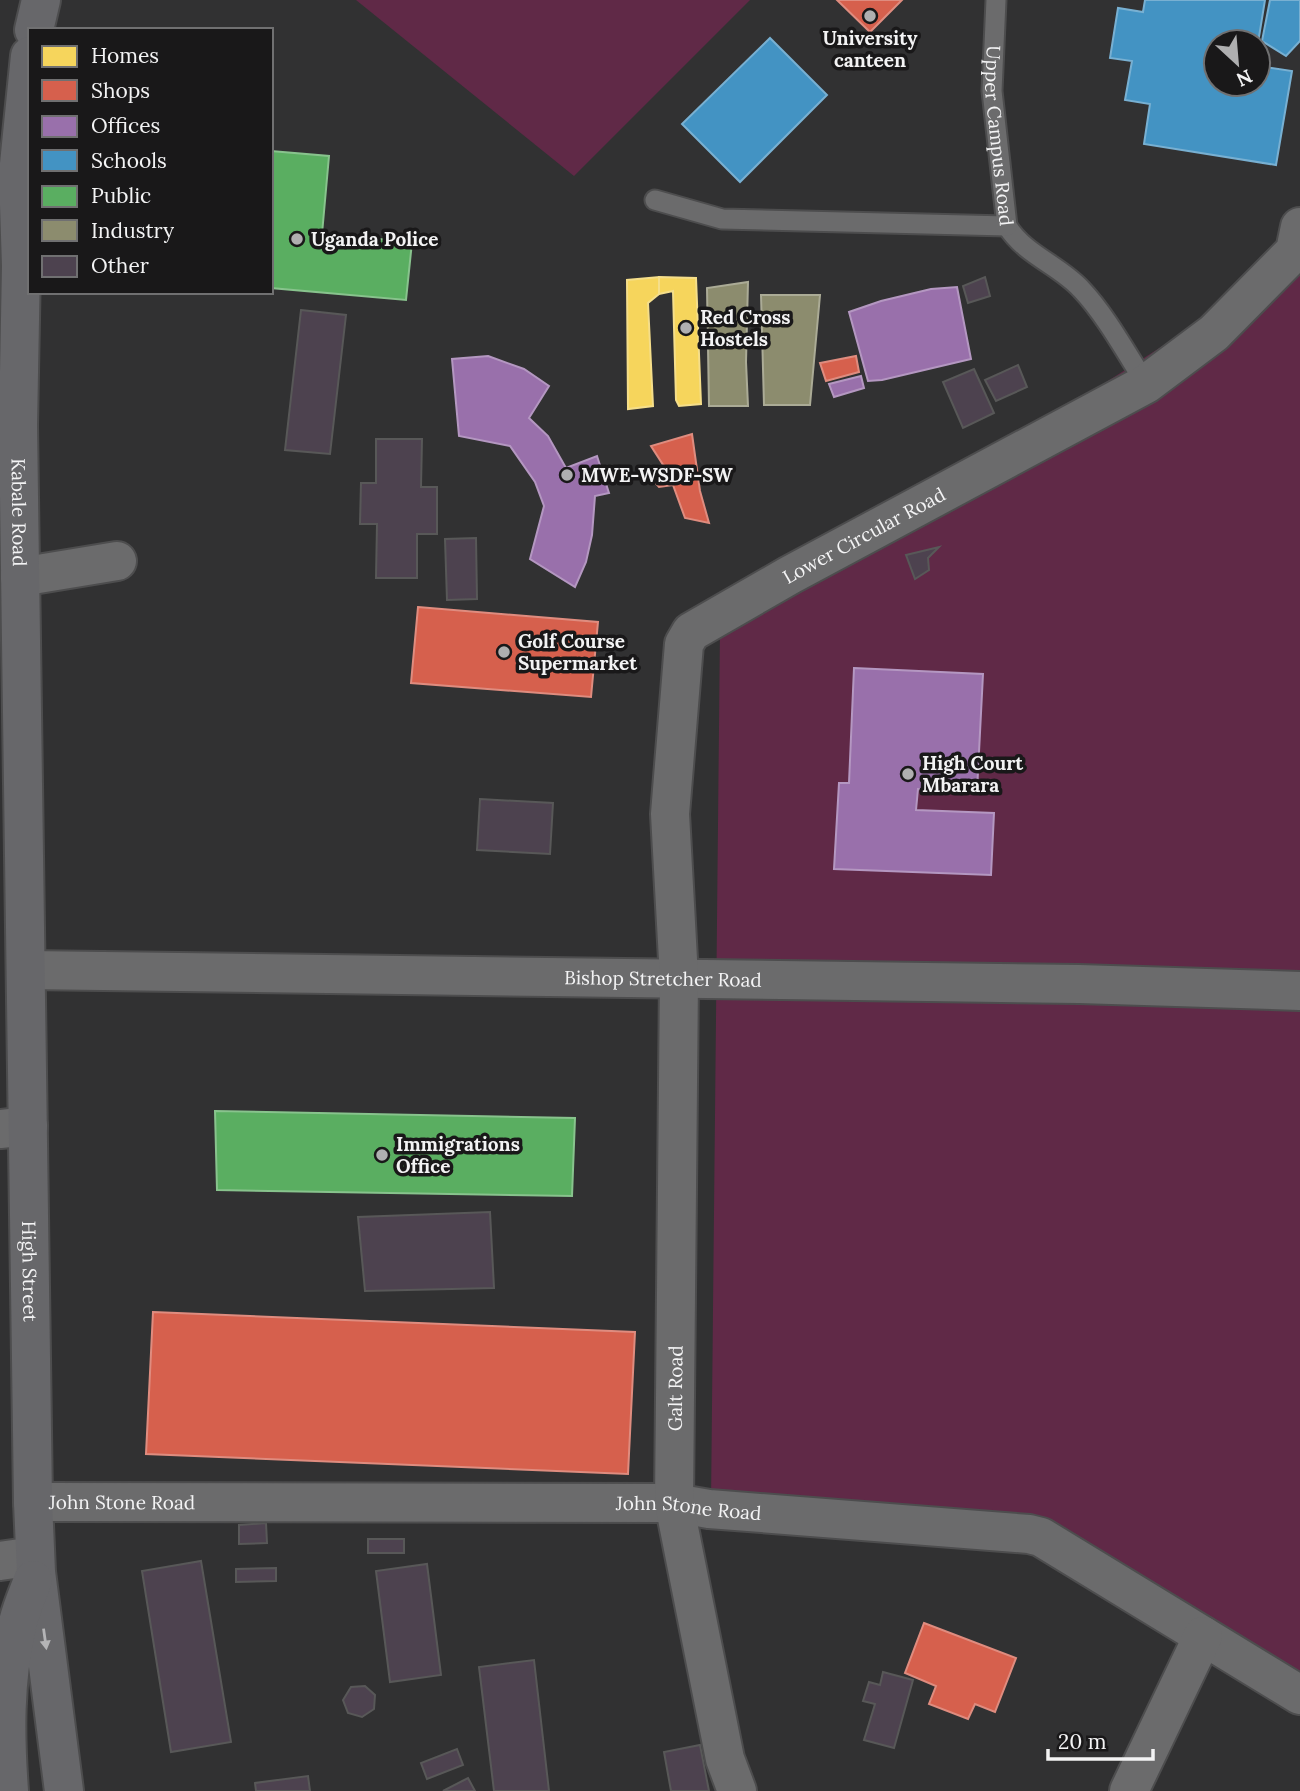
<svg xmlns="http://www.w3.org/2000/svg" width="1300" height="1791" viewBox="0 0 1300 1791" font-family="Lora,serif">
<rect width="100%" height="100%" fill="#313132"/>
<g fill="#602947">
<path d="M356 0H750L574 176Z"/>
<path d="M1300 258V1679L1046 1530 711 1503 720 629Z"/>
</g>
<g fill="#f6d55c" stroke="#f5de8a" stroke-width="2">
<path d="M659 277V294L648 303 653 406 628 409 627 280Z"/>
<path d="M659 277 696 278 701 404 679 406 676 400 673 291 659 294Z"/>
</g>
<g fill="#d6604d" stroke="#df8c7f" stroke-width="2">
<path d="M837 0H902L870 32Z"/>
<path d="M856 356 859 372 826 381 820 363Z"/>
<path d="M692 434 700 491 709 523 685 518 673 485 659 487 652 479 667 471 651 446Z"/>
<path d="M418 607 598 622 591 697 411 683Z"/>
<path d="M153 1312 635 1332 628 1474 146 1454Z"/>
<path d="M924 1623 1016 1658 995 1712 975 1704 968 1719 929 1704 936 1686 905 1673Z"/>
</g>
<g fill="#9970ab" stroke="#b497c1" stroke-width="2">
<path d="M957 287 971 359 882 380 868 381 849 312 881 301 931 289Z"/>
<path d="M488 356 524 369 549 386 529 418 548 436 566 468 597 456 609 493 595 496 592 535 586 562 575 587 530 559 544 506 535 482 510 446 459 436 452 359Z"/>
<path d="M861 376 864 388 834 397 829 384Z"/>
<path d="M854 668 983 674 977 791 918 789 916 810 994 813 991 875 834 869 839 783H849Z"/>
</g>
<g fill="#4393c3" stroke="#78b0d2" stroke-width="2">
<path d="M1145 0H1265L1258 43 1216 42V84H1258V66L1292 71 1276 165 1144 144 1150 104 1125 100 1132 61 1110 58 1118 8 1143 12Z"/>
<path d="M1270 0H1300V41L1286 56 1262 41Z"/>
<path d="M770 38 827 95 740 182 682 124Z"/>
</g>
<g fill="#5aae61" stroke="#88c38d" stroke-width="2">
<path d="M271 151 329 156 322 234 412 242 406 300 271 288Z"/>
<path d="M215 1111 575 1118 572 1196 217 1190Z"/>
</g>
<g fill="#8c8c6e" stroke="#abab96" stroke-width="2">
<path d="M748 282 746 362 748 406H709L707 288Z"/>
<path d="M761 295H820L810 405H764Z"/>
</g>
<g fill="#4d424f" stroke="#585858" stroke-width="2">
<path d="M985 277 990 296 968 303 963 286Z"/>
<path d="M301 310 346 315 330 454 285 450Z"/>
<path d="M1018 365 1027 387 996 401 985 380Z"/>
<path d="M974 369 994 413 963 428 943 382Z"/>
<path d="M376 439H422L421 487H437V534H417V578H376L377 524H360L361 483H376Z"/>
<path d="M476 538 477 599 447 600 445 539Z"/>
<path d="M939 547 928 558 929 570 915 579 906 555Z"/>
<path d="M480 799 553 803 550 854 477 850Z"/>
<path d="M490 1212 494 1288 365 1291 358 1217Z"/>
<path d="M266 1523 267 1543 239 1544V1525Z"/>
<rect x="368" y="1539" width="36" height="14"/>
<path d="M201 1561 231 1742 171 1752 142 1571Z"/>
<path d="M427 1564 441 1675 390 1682 376 1571Z"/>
<path d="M276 1568V1581L236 1582V1569Z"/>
<path d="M534 1660 549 1791H494L479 1667Z"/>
<path d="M883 1672 913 1680 894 1748 864 1740 875 1704 863 1701 869 1682 880 1685Z"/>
<path d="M365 1686 375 1695 374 1709 362 1717 348 1713 343 1700 351 1687Z"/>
<path d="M700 1745 709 1791H671L664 1752Z"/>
<path d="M457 1749 463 1765 427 1779 421 1763Z"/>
<path d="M308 1776 310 1791H256L255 1783Z"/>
<path d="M468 1778 475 1791H443Z"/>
</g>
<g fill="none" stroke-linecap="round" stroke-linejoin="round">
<g stroke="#4d4d4e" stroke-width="23">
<g id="service">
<path id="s1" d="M996 0 992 91 1007 226C1025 255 1059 265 1081 289 1105 314 1127 354 1146 384"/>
<path d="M655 200 722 219 1007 226"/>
</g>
</g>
<g stroke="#4d4d4e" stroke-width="42">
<g id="minor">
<path d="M20 577 117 561"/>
<path id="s2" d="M26 970 1079 984 1300 991"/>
<path d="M0 1129 28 1126"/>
<path id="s3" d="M33 1502 674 1503 709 1509 1029 1534 1041 1537 1300 1695"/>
<path d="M0 1561 35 1556"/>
<path id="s4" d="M737 1791 725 1759 674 1503 679 978 670 814 684 644 691 632 790 575 1146 384 1214 333 1295 251 1300 227"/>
<path d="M1129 1791 1203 1636"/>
</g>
</g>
<g stroke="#4d4d4e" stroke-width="42">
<g id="primary">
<path d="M34 30 41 0"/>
<path id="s5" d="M30 56 18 174 21 266 18 425 33 1502 36 1572 64 1791"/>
<path d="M9 1791C5 1736 4 1681 17 1627 20 1611 27 1596 33 1580"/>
</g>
</g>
<use href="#service" stroke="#6b6b6c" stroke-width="19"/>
<use href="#minor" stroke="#6b6b6c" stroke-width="38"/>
<use href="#primary" stroke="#67676a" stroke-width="38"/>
</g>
<defs><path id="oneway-solid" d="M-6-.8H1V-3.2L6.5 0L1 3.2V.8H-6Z" transform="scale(1.75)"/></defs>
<use fill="#b4b4b6" href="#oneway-solid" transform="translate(45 1639) rotate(82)"/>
<g fill="#afafb0" stroke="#191819" stroke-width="2.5">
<circle cx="870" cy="16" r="7"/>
<circle cx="297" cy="239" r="7"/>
<circle cx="686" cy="328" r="7"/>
<circle cx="567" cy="475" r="7"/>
<circle cx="504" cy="652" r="7"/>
<circle cx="908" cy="774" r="7"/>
<circle cx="382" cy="1155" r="7"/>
</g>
<g text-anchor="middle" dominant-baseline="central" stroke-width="7" stroke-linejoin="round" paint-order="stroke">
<g font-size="19" font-weight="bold" fill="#f3f3f4" stroke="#191819" text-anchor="start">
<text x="870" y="38" text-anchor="middle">University<tspan x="870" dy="22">canteen</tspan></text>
<text x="311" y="239">Uganda Police</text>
<text x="700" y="317">Red Cross<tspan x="700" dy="22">Hostels</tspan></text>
<text x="581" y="475">MWE-WSDF-SW</text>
<text x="518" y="641">Golf Course<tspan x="518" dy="22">Supermarket</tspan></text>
<text x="922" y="763">High Court<tspan x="922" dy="22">Mbarara</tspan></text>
<text x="396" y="1144">Immigrations<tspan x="396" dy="22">Office</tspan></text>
</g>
<g font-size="19" fill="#f3f3f4" stroke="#191819">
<text stroke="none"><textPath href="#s1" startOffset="136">Upper Campus Road</textPath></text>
<text stroke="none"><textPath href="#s5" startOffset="457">Kabale Road</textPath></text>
<text stroke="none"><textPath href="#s4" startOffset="1367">Lower Circular Road</textPath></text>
<text stroke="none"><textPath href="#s2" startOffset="637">Bishop Stretcher Road</textPath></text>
<text stroke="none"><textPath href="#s5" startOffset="1216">High Street</textPath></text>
<text stroke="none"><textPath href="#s4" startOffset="410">Galt Road</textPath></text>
<text stroke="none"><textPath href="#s3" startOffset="89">John Stone Road</textPath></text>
<text stroke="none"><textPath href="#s3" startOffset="656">John Stone Road</textPath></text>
</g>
</g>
<rect x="28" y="28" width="245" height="266" fill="#191819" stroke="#707071" stroke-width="2"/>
<rect x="42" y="46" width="35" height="21" fill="#f6d55c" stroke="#707071" stroke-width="2"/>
<text x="91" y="63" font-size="21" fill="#f3f3f4">Homes</text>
<rect x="42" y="80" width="35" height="21" fill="#d6604d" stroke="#707071" stroke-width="2"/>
<text x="91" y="98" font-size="21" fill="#f3f3f4">Shops</text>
<rect x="42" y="116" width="35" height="21" fill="#9970ab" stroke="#707071" stroke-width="2"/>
<text x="91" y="133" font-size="21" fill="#f3f3f4">Offices</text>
<rect x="42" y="150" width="35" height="21" fill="#4393c3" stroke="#707071" stroke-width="2"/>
<text x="91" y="168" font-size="21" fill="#f3f3f4">Schools</text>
<rect x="42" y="186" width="35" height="21" fill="#5aae61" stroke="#707071" stroke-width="2"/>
<text x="91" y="203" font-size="21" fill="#f3f3f4">Public</text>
<rect x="42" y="220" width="35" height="21" fill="#8c8c6e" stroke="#707071" stroke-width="2"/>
<text x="91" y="238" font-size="21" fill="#f3f3f4">Industry</text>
<rect x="42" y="256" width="35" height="21" fill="#4d424f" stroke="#707071" stroke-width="2"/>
<text x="91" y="273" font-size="21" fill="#f3f3f4">Other</text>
<g transform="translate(1237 63) rotate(154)"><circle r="33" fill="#191819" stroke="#707071" stroke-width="2"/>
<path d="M0-5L12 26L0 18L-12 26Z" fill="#afafb0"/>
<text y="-10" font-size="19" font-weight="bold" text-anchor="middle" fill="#f3f3f4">N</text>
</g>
<path d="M1048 1749v10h105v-10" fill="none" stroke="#f3f3f4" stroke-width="3.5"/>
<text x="1058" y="1749" font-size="21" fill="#f3f3f4" stroke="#191819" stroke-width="5" paint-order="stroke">20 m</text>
</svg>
